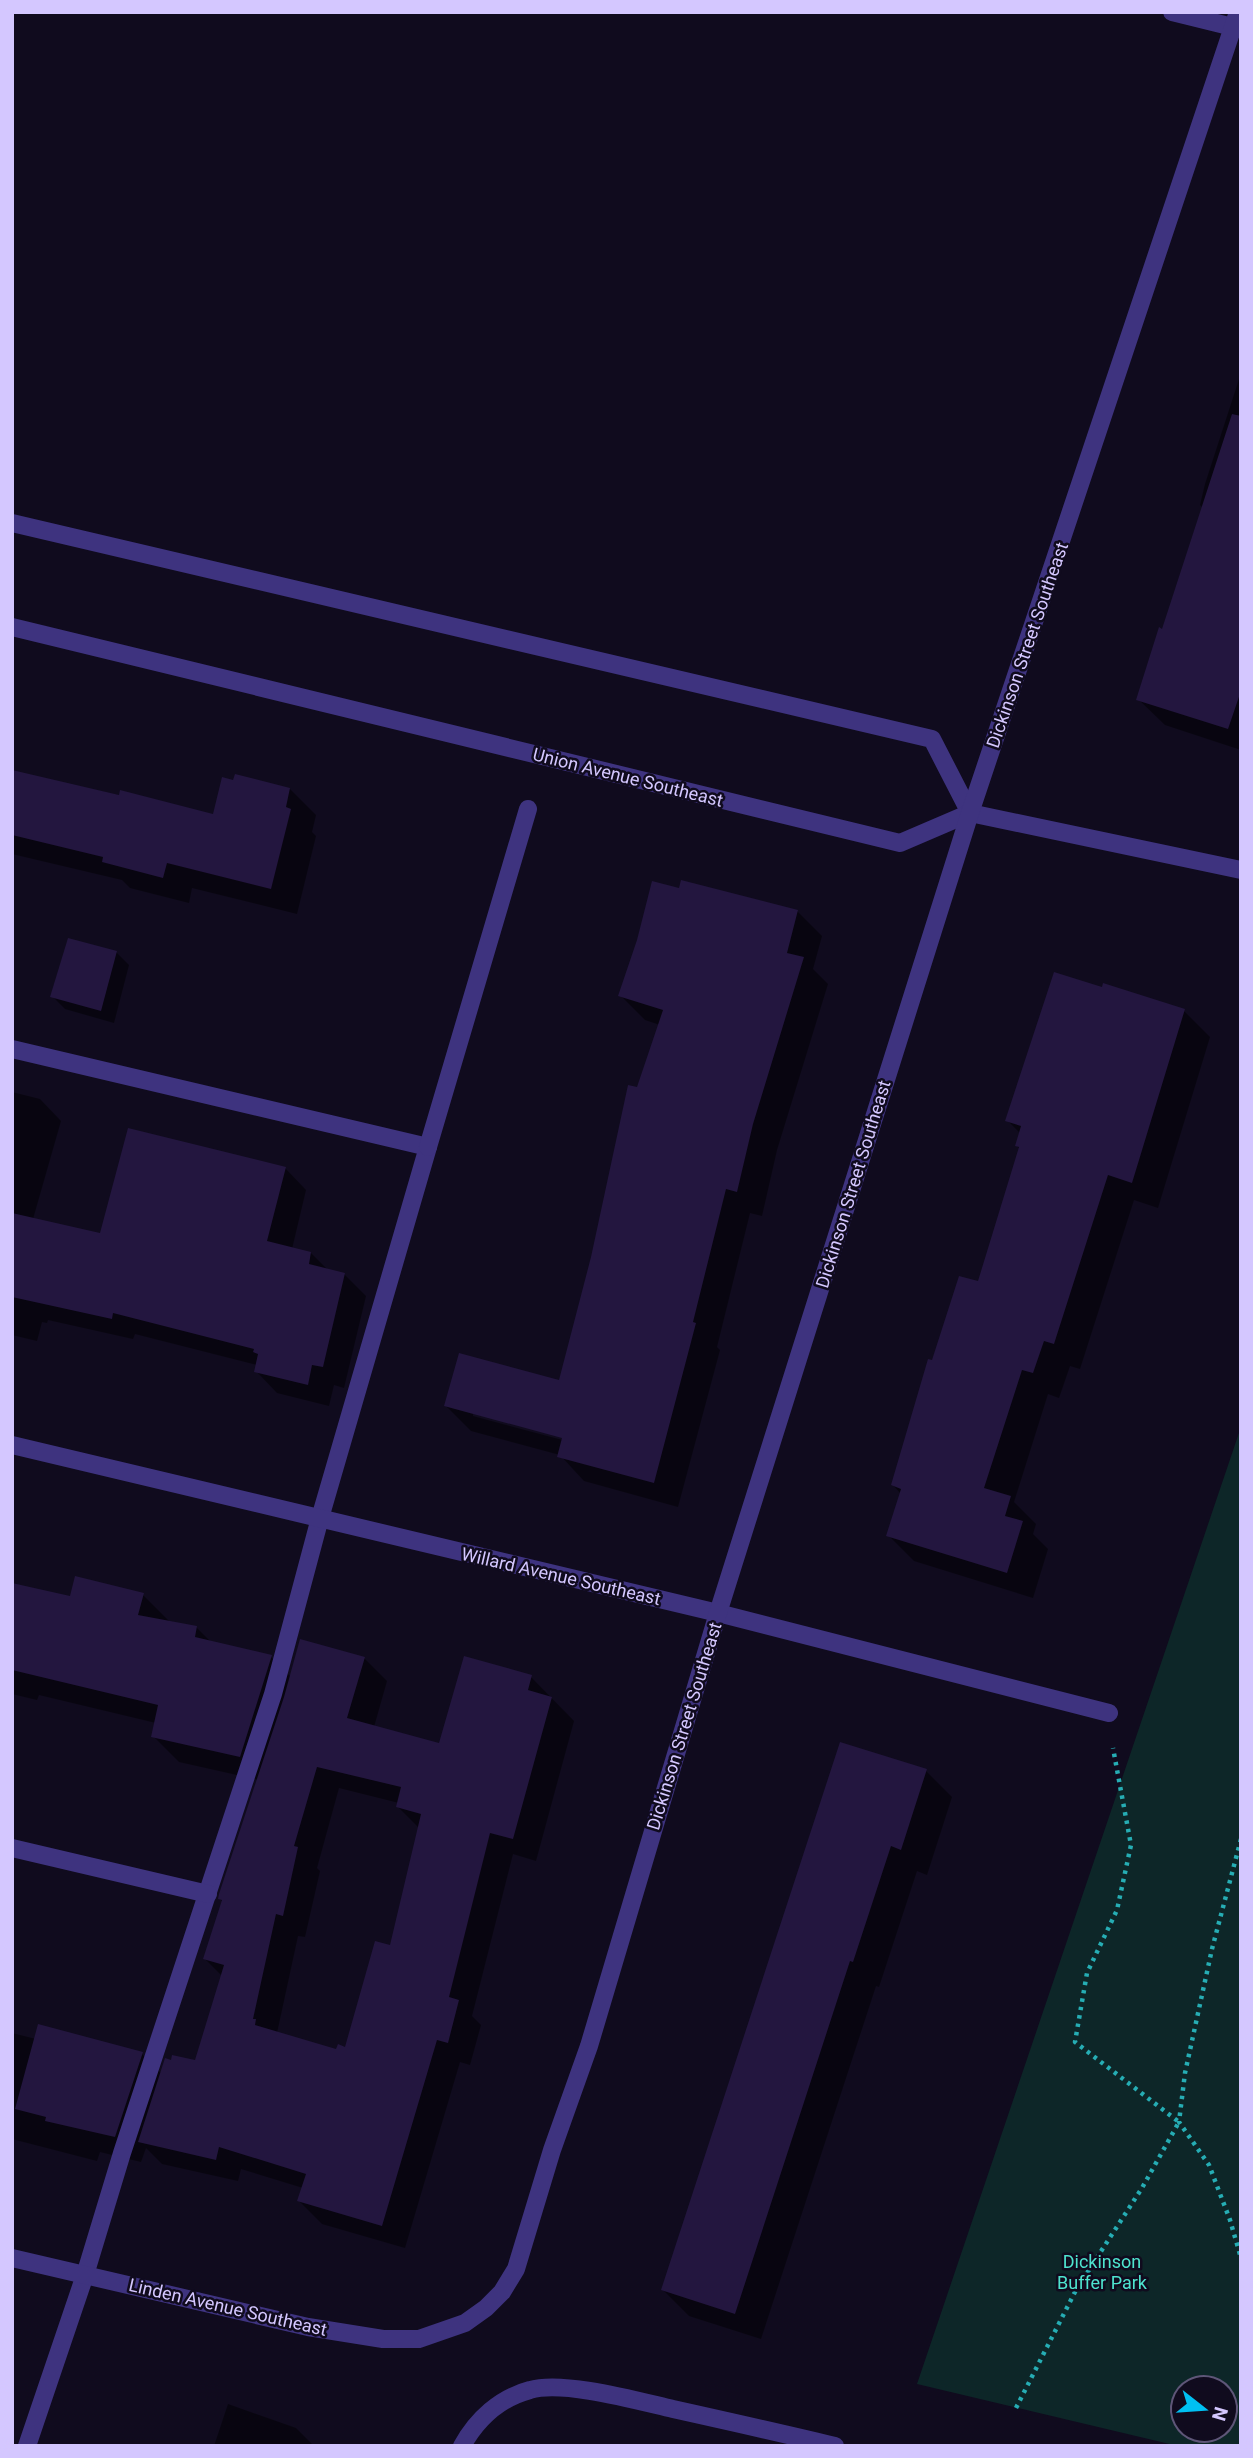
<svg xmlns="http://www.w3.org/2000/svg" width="1253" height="2458" viewBox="0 0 1253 2458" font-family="Roboto,sans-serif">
<rect width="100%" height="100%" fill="#100b1e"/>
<path fill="#0d2628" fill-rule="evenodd" d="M1241 1427V2446H1178L917 2384ZM1183 2388H1225V2430H1183Z"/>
<g fill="#0007" fill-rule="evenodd">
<path d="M1241 373V750L1165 725 1138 699 1164 631 1203 508 1200 505 1205 484Z"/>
<path d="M12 772 214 816 290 789 316 815 312 832 316 836 297 914 192 888 189 903 130 888 122 880 12 854Z"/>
<path d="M680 890 797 911 822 936 813 969 828 984 777 1150 762 1216 750 1213 717 1347 720 1350 678 1507 584 1481 560 1455 471 1431 446 1406 560 1382 638 1089 660 1025 645 1020 620 995ZM473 1412 571 1439 570 1442 473 1416Z"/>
<path d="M116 952 129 965 114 1023 65 1009 52 996Z"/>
<path d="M1184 1011 1210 1037 1158 1208 1134 1200 1080 1369 1070 1366 1059 1398 1048 1394 1014 1502 1036 1524 1033 1534 1048 1549 1033 1598 914 1561 888 1535 901 1494 893 1485 933 1363 979 1284 1020 1149 1017 1146 1021 1134 1007 1120Z"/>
<path d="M12 1092 40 1099 61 1121 33 1219 101 1235 285 1168 306 1190 292 1249 311 1253 328 1270 344 1274 366 1296 344 1388 334 1385 329 1406 277 1393 256 1371 257 1365 135 1334 133 1339 48 1320 47 1323 42 1322 37 1341 12 1335Z"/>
<path d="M12 1585 71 1598 143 1595 169 1621 196 1627 212 1643 271 1657 291 1677 364 1658 387 1681 374 1727 440 1745 531 1677 574 1721 536 1861 513 1854 472 2016 481 2025 470 2065 460 2062 405 2248 322 2224 299 2201 303 2188 241 2169 238 2181 162 2164 146 2148 141 2162 100 2152 97 2161 12 2139V2033L36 2039 142 2054 162 2074 196 2062 222 1976 205 1959 223 1902 220 1899 259 1780 179 1762 153 1736 156 1723 39 1695 37 1700 12 1694ZM339 1788 399 1803 398 1807 419 1828 391 1947 347 2049 337 2052 277 2033 298 1936 305 1937 320 1871 317 1868Z"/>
<path d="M926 1771 952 1797 927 1875 917 1871 879 1987 876 1986 761 2339 689 2316 663 2290Z"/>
<path d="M228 2404 296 2428 314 2446H214Z"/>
</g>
<g fill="#23163f" fill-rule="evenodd">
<path d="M1232 414 1241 416V691L1228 729 1136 700 1159 627 1162 629Z"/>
<path d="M12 770 119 795 120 790 213 814 222 777 233 780 235 774 290 788 286 807 291 809 271 889 167 863 163 878 102 862 103 857 12 835Z"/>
<path d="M681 880 798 910 787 953 804 957 753 1124 737 1192 726 1189 693 1322 696 1323 654 1483 557 1457 562 1438 444 1406 459 1353 559 1380 591 1257 628 1085 637 1087 663 1010 618 996 637 940 652 881 679 888Z"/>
<path d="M68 938 117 951 101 1011 50 997Z"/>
<path d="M1054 972 1102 987 1103 983 1185 1009 1132 1183 1108 1175 1054 1344 1044 1341 1033 1373 1022 1370 984 1488 1011 1496 1005 1516 1023 1521 1007 1573 886 1536 901 1489 891 1485 928 1359 932 1360 959 1276 978 1281 1019 1147 1015 1146 1021 1126 1005 1121Z"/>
<path d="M128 1128 286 1167 267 1241 311 1252 309 1264 345 1273 323 1367 312 1365 308 1385 254 1372 258 1354 253 1352 254 1349 113 1313 112 1319 12 1297V1213L100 1233Z"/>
<path d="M75 1576 144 1593 138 1615 197 1626 195 1637 272 1655 240 1757 151 1737 158 1705 12 1670V1583L70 1596Z"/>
<path d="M300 1639 365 1657 347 1718 439 1743 464 1656 532 1675 528 1690 552 1697 513 1839 490 1833 449 1997 459 2000 448 2043 437 2040 382 2226 297 2201 306 2174 219 2147 216 2160 138 2142 165 2058 171 2060 172 2055 195 2060 224 1965 203 1959 222 1900 218 1899 219 1894 284 1697ZM317 1767 401 1787 396 1807 421 1814 390 1945 375 1941 345 2047 338 2044 336 2049 255 2025 256 2019H253L276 1914 283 1916 298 1847 294 1846Z"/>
<path d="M840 1742 927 1769 901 1850 891 1846 853 1962 850 1961 735 2314 661 2290Z"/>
<path d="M38 2024 143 2052 115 2137 45 2121 46 2117 15 2109Z"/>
</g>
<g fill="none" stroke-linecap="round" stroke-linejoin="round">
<g stroke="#26adb4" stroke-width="4.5" stroke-dasharray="3.5 5" stroke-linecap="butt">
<path d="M1241 1839 1212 1949 1185 2073 1179 2122 1209 2165 1230 2220 1241 2258"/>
<path d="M1016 2408 1076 2290 1142 2188 1179 2122 1075 2042 1087 1973 1117 1910 1131 1845 1113 1748"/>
</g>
<g stroke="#3e337f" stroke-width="18">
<path d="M1172 12 1241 29"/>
<path d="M12 523 932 739 970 813"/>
<path d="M12 627 900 843 970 813 1241 870"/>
<path d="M12 1049 428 1147 320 1518 273 1694 122 2153 85 2275 27 2446"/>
<path d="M428 1147 528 809"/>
<path d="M12 1445 718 1613 1109 1713"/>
<path d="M12 1848 208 1894"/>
<path d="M12 2258 308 2327 383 2339H419L465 2323 486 2308 502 2292 516 2269 552 2150 589 2046 718 1613 970 813 1238 12"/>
<path d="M462 2446C477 2419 500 2398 530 2390 563 2380 638 2401 673 2409 727 2421 781 2433 835 2446"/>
</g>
</g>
<g text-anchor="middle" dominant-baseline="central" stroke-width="5" stroke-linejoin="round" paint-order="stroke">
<g font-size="18" fill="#d4c7ff" stroke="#100b1e">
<text transform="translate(1027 645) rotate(-71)">Dickinson Street Southeast</text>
<text transform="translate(628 777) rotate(14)">Union Avenue Southeast</text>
<text transform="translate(853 1184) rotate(-73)">Dickinson Street Southeast</text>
<text transform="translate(561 1576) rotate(13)">Willard Avenue Southeast</text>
<text transform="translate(684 1726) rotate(-73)">Dickinson Street Southeast</text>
<text transform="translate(228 2307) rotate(13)">Linden Avenue Southeast</text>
</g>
<g font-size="18" fill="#4ee4cf" stroke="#100b1e">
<text x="1102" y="2261">Dickinson<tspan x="1102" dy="21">Buffer Park</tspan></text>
</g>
</g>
<rect width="1253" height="2458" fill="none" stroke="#d4c7ff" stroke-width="28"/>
<g transform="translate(1204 2409) rotate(107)"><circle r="33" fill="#100b1e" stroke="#5e5678" stroke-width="2"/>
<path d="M0-5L12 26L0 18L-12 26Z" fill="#00c0f2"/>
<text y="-10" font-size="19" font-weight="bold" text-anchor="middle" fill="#d4c7ff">N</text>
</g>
</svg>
